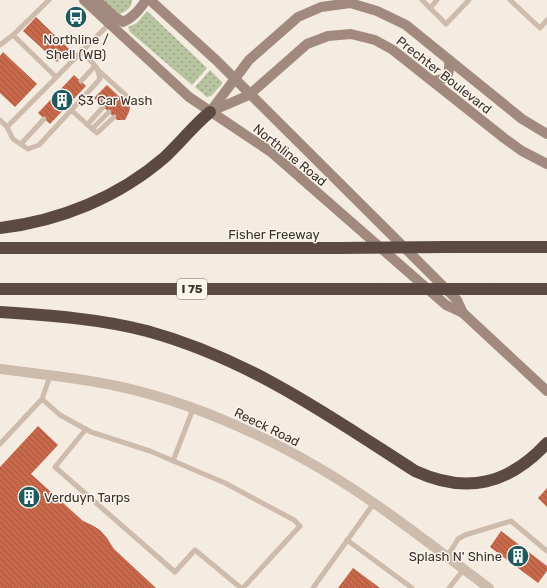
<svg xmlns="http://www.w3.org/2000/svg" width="547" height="588" viewBox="0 0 547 588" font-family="Rubik,sans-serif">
<defs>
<pattern id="grass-dots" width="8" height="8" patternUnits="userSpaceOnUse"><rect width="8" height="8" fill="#b8c4a0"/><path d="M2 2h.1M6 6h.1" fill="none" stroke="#97a083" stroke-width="1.8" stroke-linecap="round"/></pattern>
<pattern id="building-back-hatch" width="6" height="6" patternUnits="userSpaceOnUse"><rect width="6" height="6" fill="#c8694b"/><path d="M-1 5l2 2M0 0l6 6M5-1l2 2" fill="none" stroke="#a4573f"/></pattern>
</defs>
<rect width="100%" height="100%" fill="#f4ebe1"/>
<g fill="url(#grass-dots)">
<path d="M101 0H132C132 8 125 12 119 14Z"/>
<path d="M147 11 207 68 192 85 130 32 128 27 137 23Z"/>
<path d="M210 70 222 82V84L211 96 207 97 195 87Z"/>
</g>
<g fill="url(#building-back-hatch)">
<path d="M36 17 69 49 57 62 23 31Z"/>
<path d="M3 52 37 84 15 107 0 93V56Z"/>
<path d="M74 75 86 86 50 124 38 113Z"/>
<path d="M107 85 130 107 129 112 125 120H117L94 98Z"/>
<path d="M38 426 58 445 31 474 83 521 92 525 100 530 107 538 114 549 156 588H0V467Z"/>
<path d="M547 488V507L538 498Z"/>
<path d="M501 531 547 566V571L538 583 490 547Z"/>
<path d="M353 568 380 588H338Z"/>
</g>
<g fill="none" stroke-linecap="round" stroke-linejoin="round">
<g stroke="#cdbbac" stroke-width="5">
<path d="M422 0 446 24 469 0"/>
<path d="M510 0 540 28 547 20"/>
<path d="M430 8 437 0"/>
<path d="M13 35 56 77"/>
<path d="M0 45 13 35 49 0"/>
<path d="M97 69 130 99 126 104"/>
<path d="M81 81 95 66"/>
<path d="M71 110 97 133 114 117"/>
<path d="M0 120 7 127 13 139 28 149 39 145 100 79 97 68 81 50"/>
<path d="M87 125 103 107"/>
<path d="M7 127 109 24"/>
<path d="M92 129 109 112"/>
<path d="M21 144 44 119"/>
<path d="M42 399 60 415 91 432 150 451 225 483 294 520 300 526 243 588"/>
<path d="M86 429 55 467 175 572 195 550 241 588"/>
<path d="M0 444 42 399 50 376"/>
<path d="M173 461 193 409"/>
<path d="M347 540 412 588"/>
<path d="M447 557 458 539 465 535 511 521 547 551"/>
<path d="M313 588 374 503"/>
<path d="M449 588 464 569"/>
</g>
<path stroke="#cdbbac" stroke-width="10" d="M0 369C39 374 79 378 117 386 191 402 262 434 326 472 383 506 436 549 489 588"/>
<g stroke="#a18a7d" stroke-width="10">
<path d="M84 0 189 97 271 152 446 305 463 313 547 391"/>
<path d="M96 0 115 17 123 22C134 17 140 9 146 0"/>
<path d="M150 0 216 60 457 300 463 313"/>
<path d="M433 81C449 79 450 75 449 60"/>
<path d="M212 111 249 95 307 44 328 36 351 34 375 40 393 50 504 138 522 151 547 164"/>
<path d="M210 112 249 60 298 17 321 7 350 3 377 11 406 25 522 119 547 134"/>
</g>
<g stroke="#5c4a42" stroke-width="12">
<path d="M0 228C60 221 119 197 165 157 181 142 193 126 210 112"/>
<path d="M446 247H547"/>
<path d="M0 248H340"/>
<path d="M0 289H384"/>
<path d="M490 289H547"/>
<path d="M0 312C48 315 101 319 147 331 249 359 328 415 415 471 467 495 509 484 547 443"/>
</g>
<g stroke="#5c4a42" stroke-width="12">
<path d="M340 248 446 247"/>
<path d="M384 289H490"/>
</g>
</g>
<defs>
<g id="bus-disc" transform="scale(1.15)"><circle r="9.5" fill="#1f5a5e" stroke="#fbf5ee"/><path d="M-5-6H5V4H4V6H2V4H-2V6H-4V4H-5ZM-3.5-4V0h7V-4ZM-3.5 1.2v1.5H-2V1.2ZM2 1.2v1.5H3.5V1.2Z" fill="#fff"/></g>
<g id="building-disc" transform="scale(1.15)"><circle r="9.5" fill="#1f5a5e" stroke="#fbf5ee"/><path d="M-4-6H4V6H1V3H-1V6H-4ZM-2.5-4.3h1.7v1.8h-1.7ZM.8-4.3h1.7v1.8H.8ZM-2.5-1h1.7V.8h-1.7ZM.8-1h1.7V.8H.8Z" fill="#fff"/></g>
</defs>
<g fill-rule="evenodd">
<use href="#bus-disc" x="76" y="17"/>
<use href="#building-disc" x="62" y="100"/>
<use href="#building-disc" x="29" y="497"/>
<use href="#building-disc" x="518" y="556"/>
</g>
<g text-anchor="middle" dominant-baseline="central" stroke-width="3" stroke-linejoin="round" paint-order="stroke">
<rect fill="#fbf5ee" stroke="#756b66" stroke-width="1" x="177" y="279" width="30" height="20" rx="3"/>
<g font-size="12" font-weight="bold" fill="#3b302b">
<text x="192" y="289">I 75</text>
</g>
<g font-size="13" fill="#3b302b" stroke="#fbf5ee" text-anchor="start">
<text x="76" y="39" text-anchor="middle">Northline /<tspan x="76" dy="15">Shell (WB)</tspan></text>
<text x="78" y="100">$3 Car Wash</text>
<text x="44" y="497">Verduyn Tarps</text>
<text x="502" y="556" text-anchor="end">Splash N' Shine</text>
</g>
<g font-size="13" fill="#3b302b" stroke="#fbf5ee">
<text transform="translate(444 75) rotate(38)">Prechter Boulevard</text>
<text transform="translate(290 155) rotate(39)">Northline Road</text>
<text x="274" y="234">Fisher Freeway</text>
<text transform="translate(267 427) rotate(26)">Reeck Road</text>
</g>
</g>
</svg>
